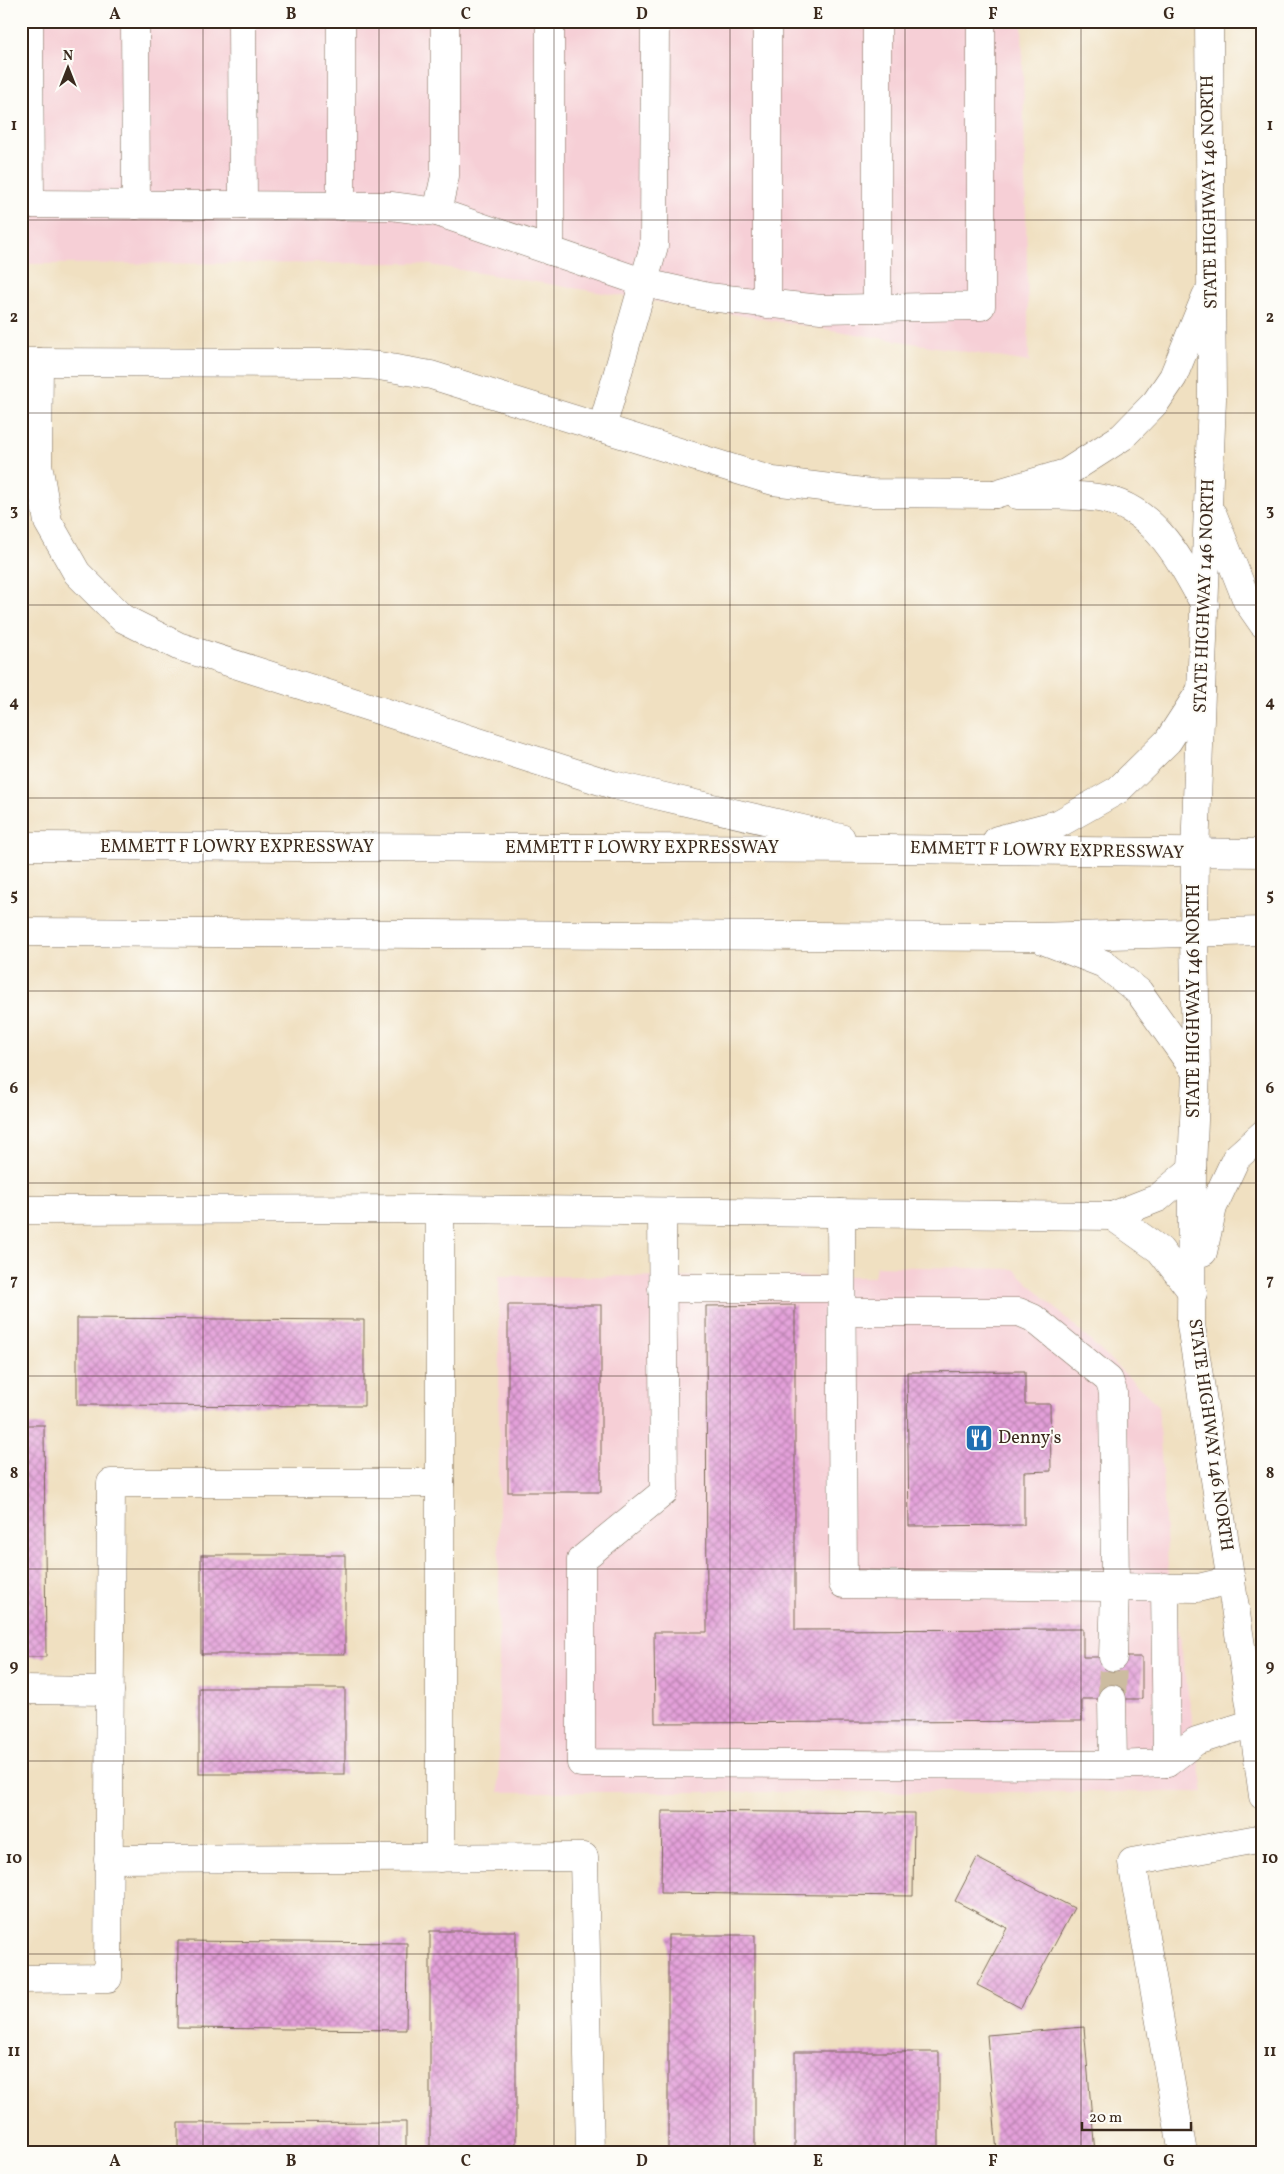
<svg xmlns="http://www.w3.org/2000/svg" width="1284" height="2174" viewBox="0 0 1284 2174" font-family="Vollkorn,serif">
<defs>
<pattern id="building-cross-hatch" width="8" height="8" patternUnits="userSpaceOnUse" patternTransform="scale(1.25)"><rect width="8" height="8" fill="#e4a0da"/><path d="M0 0l8 8M0 8l8-8" fill="none" stroke="#ba83b0"/></pattern>
</defs>
<rect width="100%" height="100%" fill="#fdfcf7"/>
<filter id="ink" filterUnits="userSpaceOnUse"><feTurbulence type="fractalNoise" baseFrequency=".02" numOctaves="2"/><feDisplacementMap in="SourceGraphic" scale="10" xChannelSelector="R" yChannelSelector="G"/><feConvolveMatrix kernelMatrix="1 2 1 2 8 2 1 2 1" color-interpolation-filters="sRGB"/></filter>
<filter id="wash" filterUnits="userSpaceOnUse"><feTurbulence type="fractalNoise" baseFrequency=".0096" numOctaves="4" result="noise"/><feDisplacementMap in="SourceGraphic" scale="20" xChannelSelector="R" yChannelSelector="G"/><feGaussianBlur stdDeviation="1.12" result="paint"/><feColorMatrix in="noise" values="0 0 0 0 0 0 0 0 0 0 0 0 0 0 0 0 0 1.4 0 .05"/><feComposite in="paint" operator="in"/></filter>
<g filter="url(#wash)">
<rect width="100%" height="100%" fill="#f0e0c1"/>
<g fill="#f6cfd6">
<path d="M21 21H1022L1029 362 418 263 21 264Z"/>
<path d="M876 1266 1014 1269 1158 1405 1168 1567 1204 1792H499V1276L874 1277Z"/>
</g>
<g id="blocks">
<g fill="url(#building-cross-hatch)">
<rect x="508" y="1305" width="93" height="187"/>
<path d="M795 1305V1630L1083 1629V1657H1142V1699H1082V1721L655 1723 654 1632H707L706 1306Z"/>
<path d="M77 1318 364 1320V1406L77 1405Z"/>
<path d="M1025 1371V1404H1050L1051 1471 1024 1472V1525L909 1526 907 1372Z"/>
<path d="M21 1425H44L46 1657H21Z"/>
<rect x="201" y="1555" width="144" height="99"/>
<rect x="199" y="1688" width="146" height="86"/>
<path d="M662 1811 914 1813 913 1896 661 1893Z"/>
<path d="M977 1858 1074 1908 1021 2008 977 1985 1007 1928 955 1901Z"/>
<rect x="430" y="1931" width="86" height="222"/>
<rect x="668" y="1935" width="87" height="218"/>
<path d="M178 1941 407 1943 406 2030 177 2028Z"/>
<path d="M1084 2027 1095 2153H997L987 2035Z"/>
<rect x="795" y="2052" width="144" height="97"/>
<path d="M406 2122V2153H178V2123Z"/>
</g>
</g>
</g>
<g filter="url(#ink)">
<use href="#blocks" fill-opacity="0" stroke="#7a6a57" stroke-width="1"/>
<g fill="none" stroke-linecap="round" stroke-linejoin="round">
<path stroke="#ccbca0" stroke-width="28" stroke-dasharray="28 14" stroke-linecap="butt" d="M1112 1699 1113 1657"/>
<g stroke="#7a6a57" stroke-width="29">
<g id="minor">
<path d="M29 21 30 204"/>
<path d="M135 21 136 205"/>
<path d="M242 21 243 205"/>
<path d="M341 21V206"/>
<path d="M767 21V304"/>
<path d="M877 21V308"/>
<path d="M21 204 391 206 437 212 645 283 708 297 821 309 981 306V21"/>
<path d="M437 212 445 176V21"/>
<path d="M550 251V21"/>
<path d="M21 362 338 363 379 366 431 375 773 481 871 493 995 494"/>
<path d="M602 428 654 246 655 21"/>
<path d="M440 1209V1858"/>
<path d="M21 1210 440 1209 1112 1216"/>
<path d="M662 1212 664 1492 581 1560V1763L1113 1765 1167 1763 1196 1741 1253 1723"/>
<path d="M841 1213 843 1584 1198 1588 1231 1580"/>
<path d="M662 1288H841"/>
<path d="M842 1312H1019L1033 1318 1109 1380 1113 1392 1115 1587 1113 1657"/>
<path d="M1165 1587 1167 1763"/>
<path d="M21 1690 110 1691"/>
<path d="M1112 1699 1113 1765"/>
<path d="M108 1859 584 1857 590 2153"/>
<path d="M21 1979 108 1978 111 1483H440"/>
<path d="M1183 2153 1132 1862 1263 1838"/>
</g>
</g>
<g stroke="#7a6a57" stroke-width="29">
<g id="major">
<path d="M1209 21 1212 399 1195 853 1194 932 1196 1072 1192 1169 1191 1325 1253 1723 1263 1796"/>
<path d="M995 494 1066 473 1122 437 1156 402 1173 377 1206 296"/>
<path d="M1017 495C1043 496 1071 494 1098 498 1154 506 1180 560 1205 605"/>
<path d="M1213 515 1247 601 1263 624"/>
<path d="M1112 1216 1160 1250 1193 1293"/>
<path d="M1112 1216 1158 1198 1192 1169"/>
<path d="M1203 1252 1213 1207 1236 1158 1263 1134"/>
</g>
</g>
<g stroke="#7a6a57" stroke-width="29">
<g id="highway">
<path d="M39 362 38 464 48 522 77 573 122 618 178 646 613 785 841 838"/>
<path d="M997 840 1058 824 1118 790 1168 741 1201 690"/>
<path d="M21 846 888 849 1263 853"/>
<path d="M21 932 1034 937 1263 931"/>
<path d="M1045 941 1104 964 1139 992 1196 1072"/>
</g>
</g>
<use href="#minor" stroke="#fff" stroke-width="28"/>
<use href="#major" stroke="#fff" stroke-width="28"/>
<use href="#highway" stroke="#fff" stroke-width="28"/>
</g>
</g>
<path fill="none" stroke="#3b2a1e" stroke-width="1" stroke-opacity="0.55" d="M203 21V2153M379 21V2153M554 21V2153M730 21V2153M905 21V2153M1081 21V2153M21 220H1263M21 413H1263M21 605H1263M21 798H1263M21 991H1263M21 1183H1263M21 1376H1263M21 1569H1263M21 1761H1263M21 1954H1263"/>
<defs>
<g id="restaurant-square" transform="scale(1.4375)"><rect x="-9" y="-9" width="18" height="18" rx="4" fill="#1f6fb2" stroke="#fdfcf7"/><path d="M-5-6h1v4h1v-4h1v4h1v-4h1v5L-1.5 .5V6h-2V.5L-5-1ZM5-6V6H3V1.5H1.5Q1.5-4 5-6Z" fill="#fff"/></g>
</defs>
<g fill-rule="evenodd">
<use href="#restaurant-square" x="979" y="1438"/>
</g>
<g text-anchor="middle" dominant-baseline="central" stroke-width="4" stroke-linejoin="round" paint-order="stroke">
<g font-size="18" fill="#3b2a1e" stroke="#fdfcf7">
<text transform="translate(1210 192) rotate(-91)">STATE HIGHWAY 146 NORTH</text>
<text transform="translate(1205 596) rotate(-88)">STATE HIGHWAY 146 NORTH</text>
<text x="237" y="847">EMMETT F LOWRY EXPRESSWAY</text>
<text x="642" y="848">EMMETT F LOWRY EXPRESSWAY</text>
<text transform="translate(1047 851) rotate(1)">EMMETT F LOWRY EXPRESSWAY</text>
<text transform="translate(1194 1001) rotate(-90)">STATE HIGHWAY 146 NORTH</text>
<text transform="translate(1210 1435) rotate(82)">STATE HIGHWAY 146 NORTH</text>
</g>
<g font-size="18" fill="#3b2a1e" stroke="#fdfcf7" text-anchor="start">
<text x="998" y="1438">Denny's</text>
</g>
</g>
<rect width="1284" height="2174" fill="none" stroke="#fdfcf7" stroke-width="55"/>
<g transform="translate(68 68)" stroke="#fdfcf7" stroke-width="4" paint-order="stroke">
<path d="M0-4L9 19L0 12L-9 19Z" fill="#3b2a1e"/>
<text y="-8" font-size="14" font-weight="bold" text-anchor="middle" fill="#3b2a1e">N</text>
</g>
<path d="M1082 2122v8h109v-8" fill="none" stroke="#3b2a1e" stroke-width="2.5"/>
<text x="1089" y="2122" font-size="15" fill="#3b2a1e" stroke="#fdfcf7" stroke-width="4" paint-order="stroke">20 m</text>
<rect x="28" y="28" width="1228" height="2118" fill="none" stroke="#3b2a1e" stroke-width="2"/>
<g font-size="16" text-anchor="middle" font-weight="bold" fill="#3b2a1e">
<text x="115" y="19">A</text>
<text x="291" y="19">B</text>
<text x="466" y="19">C</text>
<text x="642" y="19">D</text>
<text x="818" y="19">E</text>
<text x="993" y="19">F</text>
<text x="1169" y="19">G</text>
<text x="14" y="130">1</text>
<text x="1270" y="130">1</text>
<text x="14" y="322">2</text>
<text x="1270" y="322">2</text>
<text x="14" y="515">3</text>
<text x="1270" y="515">3</text>
<text x="14" y="707">4</text>
<text x="1270" y="707">4</text>
<text x="14" y="900">5</text>
<text x="1270" y="900">5</text>
<text x="14" y="1093">6</text>
<text x="1270" y="1093">6</text>
<text x="14" y="1285">7</text>
<text x="1270" y="1285">7</text>
<text x="14" y="1478">8</text>
<text x="1270" y="1478">8</text>
<text x="14" y="1671">9</text>
<text x="1270" y="1671">9</text>
<text x="14" y="1863">10</text>
<text x="1270" y="1863">10</text>
<text x="14" y="2056">11</text>
<text x="1270" y="2056">11</text>
<text x="115" y="2166">A</text>
<text x="291" y="2166">B</text>
<text x="466" y="2166">C</text>
<text x="642" y="2166">D</text>
<text x="818" y="2166">E</text>
<text x="993" y="2166">F</text>
<text x="1169" y="2166">G</text>
</g>
</svg>
